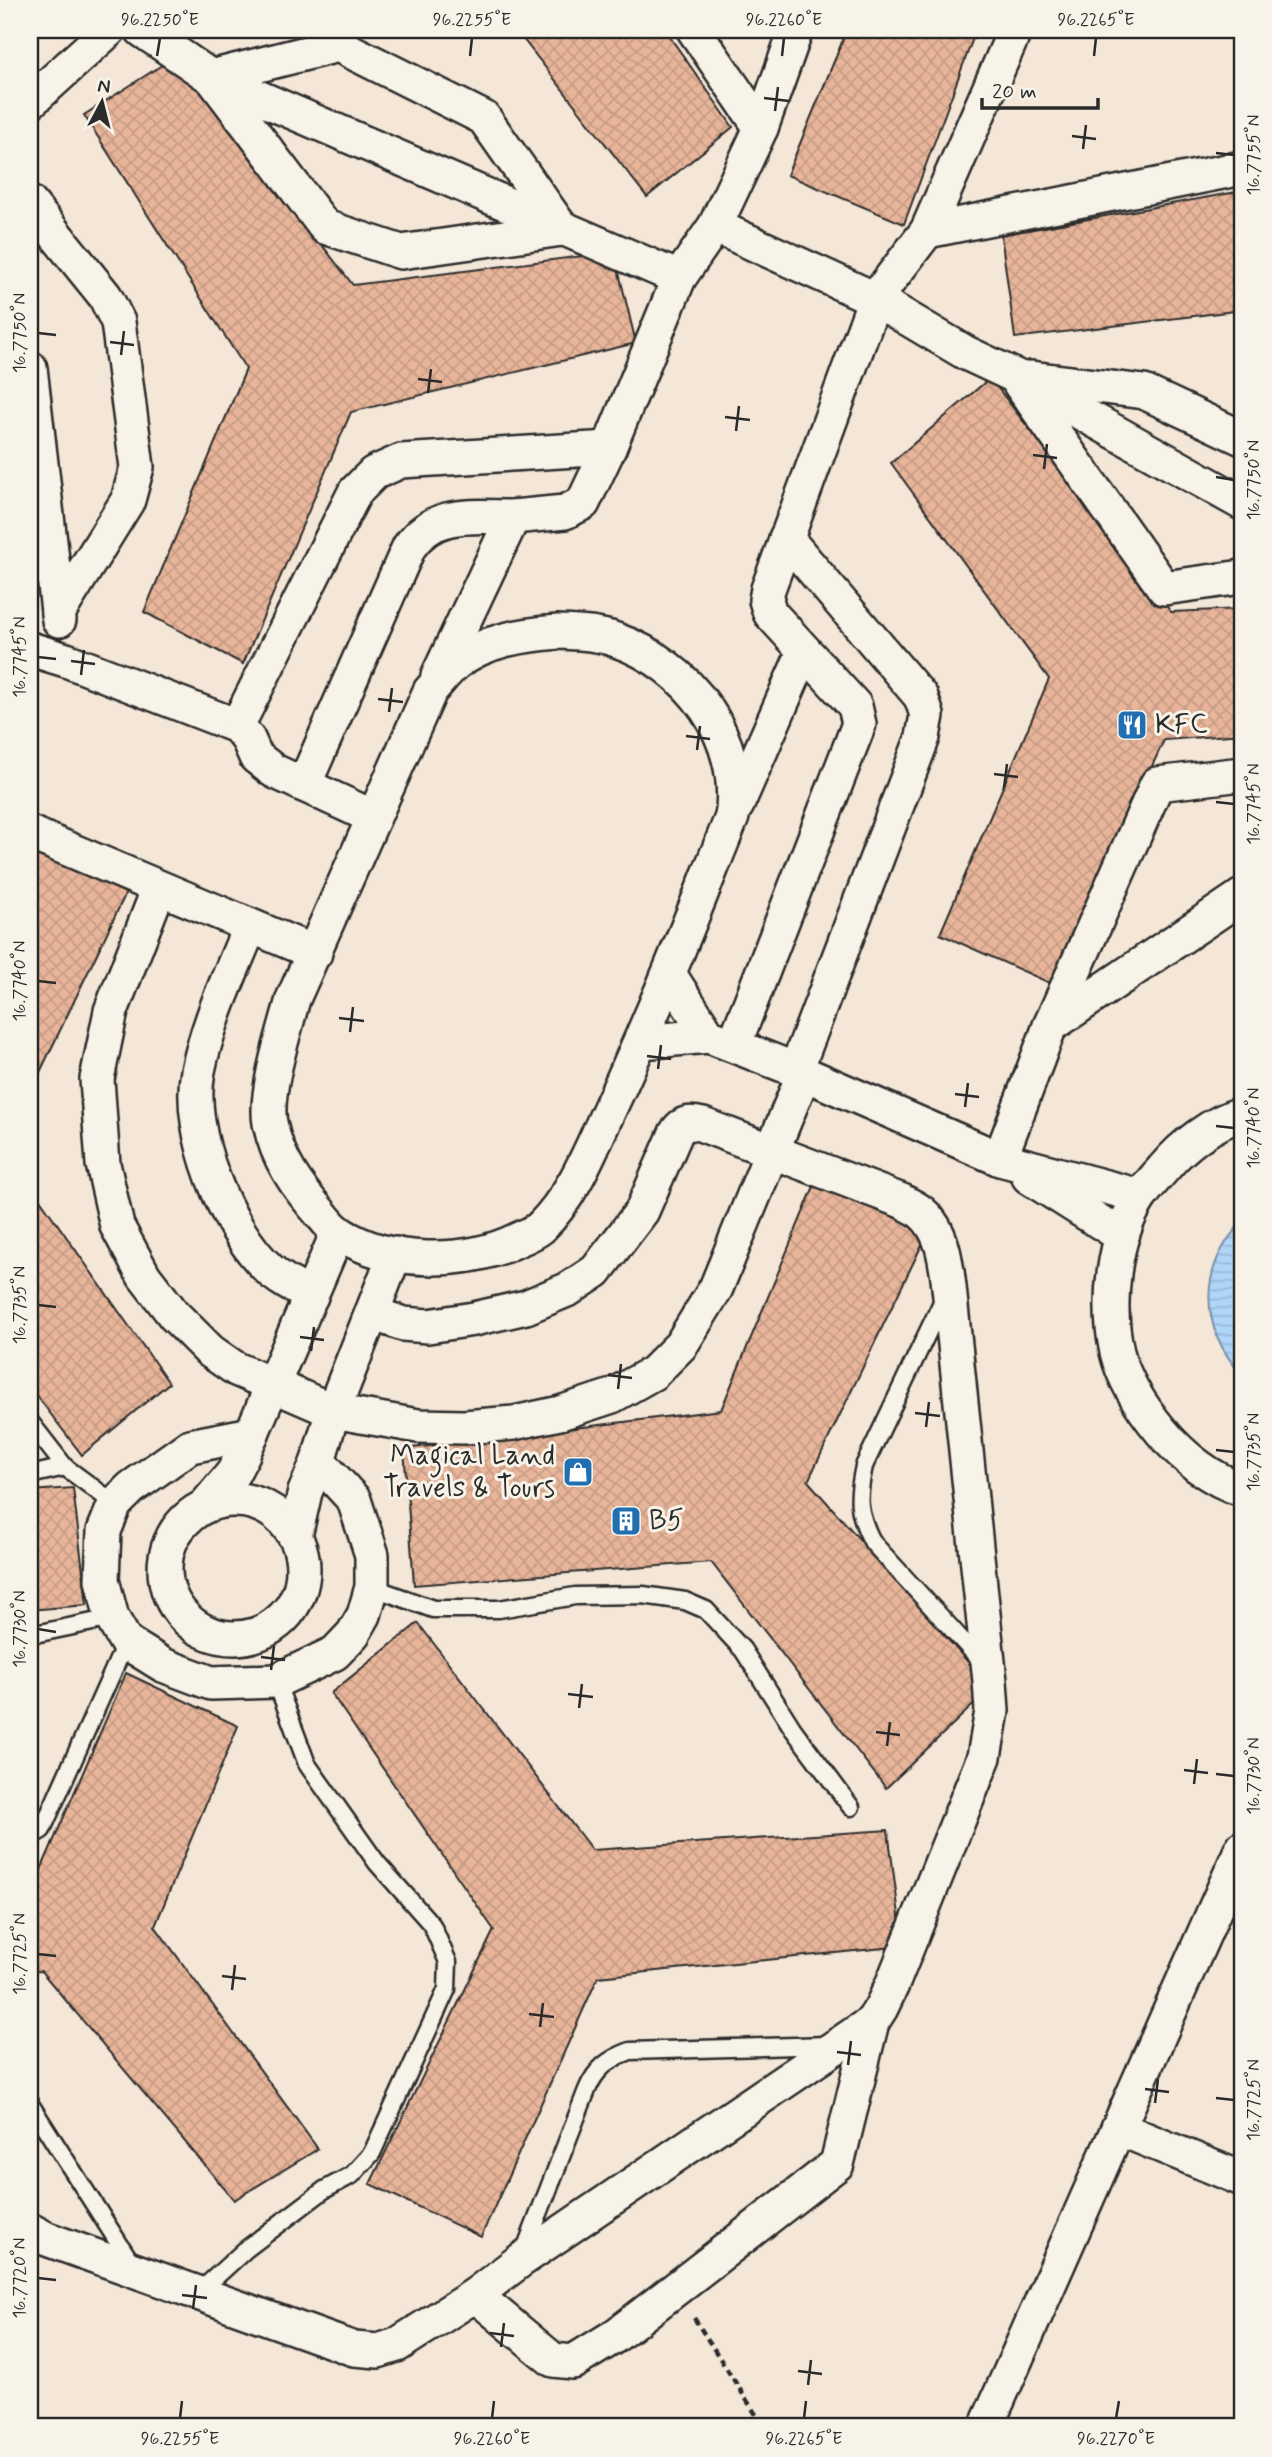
<svg xmlns="http://www.w3.org/2000/svg" width="1272" height="2457" viewBox="0 0 1272 2457" font-family="Mynerve,sans-serif">
<defs>
<pattern id="water-rules" width="6" height="5" patternUnits="userSpaceOnUse" patternTransform="scale(1.75)"><rect width="6" height="5" fill="#afd5f9"/><path d="M0 2.5h6" fill="none" stroke="#97b7d6"/></pattern>
<pattern id="building-cross-hatch" width="8" height="8" patternUnits="userSpaceOnUse" patternTransform="scale(1.75)"><rect width="8" height="8" fill="#e8b59a"/><path d="M0 0l8 8M0 8l8-8" fill="none" stroke="#c79c85"/></pattern>
</defs>
<rect width="100%" height="100%" fill="#f4e7d8"/>
<filter id="ink" filterUnits="userSpaceOnUse"><feTurbulence type="fractalNoise" baseFrequency=".0143" numOctaves="2"/><feDisplacementMap in="SourceGraphic" scale="14" xChannelSelector="R" yChannelSelector="G"/><feConvolveMatrix kernelMatrix="1 2 1 2 8 2 1 2 1" color-interpolation-filters="sRGB"/></filter>
<g filter="url(#ink)">
<path fill="url(#water-rules)" stroke="#7a91a7" stroke-width="2" d="M1242 1222V1375C1199 1327 1198 1269 1242 1222Z"/>
<g fill="url(#building-cross-hatch)" stroke="#2b2b2b" stroke-width="2">
<path d="M516 30H665L733 127 647 197Z"/>
<path d="M847 30H976L904 224 787 175Z"/>
<path d="M176 56 353 285 614 252 636 343 351 412 243 664 144 612 246 369 84 115Z"/>
<path d="M1242 191V310L1015 338 1001 235Z"/>
<path d="M990 378 1171 612 1242 609V734L1164 740 1052 984 940 934 1049 679 891 463Z"/>
<path d="M30 847 126 893 30 1093Z"/>
<path d="M819 1174 931 1226 808 1481 991 1688 886 1788 711 1562 414 1585 404 1449 721 1410Z"/>
<path d="M30 1185 169 1383 82 1455 30 1387Z"/>
<path d="M73 1488 87 1605 30 1610V1491Z"/>
<path d="M418 1623 592 1850 888 1830 903 1946 598 1977 481 2237 370 2184 494 1930 331 1693Z"/>
<path d="M126 1673 238 1726 155 1926 318 2149 234 2200 41 1971 30 1972V1880L37 1879Z"/>
</g>
<g fill="none" stroke-linecap="round" stroke-linejoin="round">
<g stroke="#2b2b2b" stroke-width="21">
<g id="service">
<path d="M944 1298 864 1466C857 1498 857 1513 873 1543L983 1663"/>
<path d="M30 1422 65 1467 115 1504"/>
<path d="M30 1475 65 1467"/>
<path d="M372 1587 433 1609H499L575 1596 643 1595 685 1601 706 1610 743 1650 793 1729 851 1807"/>
<path d="M30 1635 112 1618"/>
<path d="M30 1837 42 1830 126 1642"/>
<path d="M30 2104 134 2267"/>
<path d="M524 2252 587 2090C596 2068 609 2059 630 2051L828 2045"/>
<path d="M198 2293 245 2250 324 2190 352 2175 372 2153 447 1989 448 1962 432 1925 377 1863 307 1764 276 1681"/>
</g>
</g>
<g stroke="#2b2b2b" stroke-width="38">
<g id="minor">
<path d="M142 30 211 77 679 278"/>
<path d="M694 30 761 128"/>
<path d="M211 77 338 45 484 118 562 229"/>
<path d="M213 79 325 227 401 252 562 229"/>
<path d="M30 102 109 30"/>
<path d="M30 203 105 296 118 322 137 467 128 500 58 613"/>
<path d="M715 226 875 299 927 231 1015 30"/>
<path d="M927 231 1242 168"/>
<path d="M30 368 59 620"/>
<path d="M1031 378 1144 392 1242 438"/>
<path d="M1020 384 1164 588 1242 577"/>
<path d="M786 538 921 697 927 715 923 737 796 1070"/>
<path d="M558 632C577 633 597 633 616 640 689 665 744 738 732 817 692 916 654 1014 609 1110 590 1151 573 1196 540 1228 534 1233 525 1236 517 1240 466 1265 388 1265 339 1233 332 1228 326 1220 321 1214 297 1187 277 1159 270 1123 264 1093 285 1030 293 999L430 691C439 681 447 670 457 662 486 640 522 635 558 632Z"/>
<path d="M30 649 66 660 237 726 248 739 256 757 274 771 373 817"/>
<path d="M438 676 513 517 565 512 583 503 609 448 679 278 715 226 761 128 796 30"/>
<path d="M237 726 355 492 374 473 401 461 609 448"/>
<path d="M1242 774 1157 784 1050 1026 1242 896"/>
<path d="M304 785 409 547C435 510 472 517 513 517"/>
<path d="M737 805 804 652"/>
<path d="M30 833 315 953"/>
<path d="M159 888 111 1011 97 1079 103 1164 117 1226 144 1276 174 1315 210 1351 236 1369 333 1411 418 1426 464 1427 514 1423 560 1413 612 1396 653 1373 681 1345 716 1288 804 1073"/>
<path d="M250 926C231 973 208 1021 198 1071 186 1131 226 1230 270 1270 281 1281 298 1288 311 1296"/>
<path d="M669 974 709 1036"/>
<path d="M641 1042 709 1036 796 1070 1000 1159 1140 1196"/>
<path d="M734 1045 859 724 855 706 770 613 766 600 768 589 875 299 966 353 1015 376 1242 503"/>
<path d="M1242 1114C1213 1122 1183 1145 1164 1168 1156 1177 1147 1187 1140 1197 1113 1238 1106 1304 1117 1352 1124 1381 1142 1408 1161 1431 1182 1456 1211 1480 1242 1489"/>
<path d="M1000 1159 1050 1026"/>
<path d="M1029 1177 1122 1236"/>
<path d="M252 1434 190 1446 131 1488 115 1504 104 1531 102 1580 112 1618 126 1642 163 1665 211 1683 276 1681 335 1653 353 1634 364 1615 372 1587V1555L354 1500 318 1461"/>
<circle cx="234" cy="1569" r="69"/>
<path d="M206 1505 233 1473 243 1454 338 1232"/>
<path d="M295 1536 305 1492 318 1461 333 1411 395 1254"/>
<path d="M1118 2128 1242 2179"/>
<path d="M30 2230 47 2239 354 2349 378 2351 397 2345 475 2295 521 2260 872 2022 881 2008 892 1985 984 1757 992 1711 990 1681 949 1287C946 1262 943 1231 922 1213 917 1208 909 1205 902 1201L703 1125C691 1122 683 1121 676 1133L642 1211 596 1271 569 1289 526 1307 474 1319 428 1326 403 1324 372 1313"/>
<path d="M475 2295 553 2360 573 2362 615 2336 837 2164 872 2022"/>
<path d="M986 2427 1242 1848"/>
</g>
</g>
<path stroke="#2b2b2b" stroke-width="4.5" stroke-dasharray="7 5" stroke-linecap="butt" d="M694 2318 764 2427"/>
<use href="#service" stroke="#f7f3e8" stroke-width="16"/>
<use href="#minor" stroke="#f7f3e8" stroke-width="33"/>
</g>
</g>
<path fill="none" stroke="#2b2b2b" stroke-width="2.5" d="M157 56 160 38M470 56 472 38M782 56 784 38M1094 56 1096 38M764 98 789 101M775 111 778 87M1072 136 1096 139M1083 149 1086 125M1216 153 1234 155M38 333 56 335M110 342 134 345M121 355 124 331M418 379 442 382M428 393 431 369M725 417 750 420M736 431 739 406M1033 455 1057 458M1044 469 1047 444M1216 477 1234 480M38 657 56 659M71 661 95 664M81 675 84 650M378 699 403 702M389 712 392 688M686 736 710 739M697 750 700 726M994 774 1018 777M1004 788 1007 764M1216 802 1234 804M38 981 56 983M339 1018 364 1021M350 1032 353 1007M647 1056 671 1059M658 1069 661 1045M955 1094 979 1097M965 1107 968 1083M1216 1126 1234 1128M38 1305 56 1307M300 1337 324 1340M311 1351 314 1327M608 1375 632 1378M618 1389 621 1364M915 1413 940 1416M926 1427 929 1402M1216 1450 1234 1452M38 1629 56 1632M261 1657 285 1660M271 1670 274 1646M568 1694 593 1697M579 1708 582 1684M876 1732 900 1735M887 1746 890 1722M1184 1770 1208 1773M1216 1774 1234 1776M1194 1784 1197 1759M38 1954 56 1956M222 1976 246 1979M232 1990 235 1965M529 2014 554 2017M540 2027 543 2003M837 2052 861 2055M848 2065 851 2041M1145 2089 1169 2092M1216 2098 1234 2100M1155 2103 1158 2079M38 2278 56 2280M182 2295 207 2298M193 2309 196 2285M490 2333 514 2336M501 2347 504 2323M798 2371 822 2374M808 2385 811 2360M180 2418 182 2401M492 2418 494 2401M804 2418 806 2401M1116 2418 1119 2401"/>
<defs>
<g id="restaurant-square" transform="scale(1.575)"><rect x="-9" y="-9" width="18" height="18" rx="4" fill="#1f6fb2" stroke="#f7f3e8"/><path d="M-5-6h1v4h1v-4h1v4h1v-4h1v5L-1.5 .5V6h-2V.5L-5-1ZM5-6V6H3V1.5H1.5Q1.5-4 5-6Z" fill="#fff"/></g>
<g id="shop-square" transform="scale(1.575)"><rect x="-9" y="-9" width="18" height="18" rx="4" fill="#1f6fb2" stroke="#f7f3e8"/><path d="M-5-2.5h2.3a2.7 3.5 0 0 1 5.4 0H5L5.5 6h-11ZM-1.5-2.5h3a1.5 2.3 0 0 0-3 0Z" fill="#fff"/></g>
<g id="building-square" transform="scale(1.575)"><rect x="-9" y="-9" width="18" height="18" rx="4" fill="#1f6fb2" stroke="#f7f3e8"/><path d="M-4-6H4V6H1V3H-1V6H-4ZM-2.5-4.3h1.7v1.8h-1.7ZM.8-4.3h1.7v1.8H.8ZM-2.5-1h1.7V.8h-1.7ZM.8-1h1.7V.8H.8Z" fill="#fff"/></g>
</defs>
<g fill-rule="evenodd">
<use href="#restaurant-square" x="1132" y="725"/>
<use href="#shop-square" x="578" y="1472"/>
<use href="#building-square" x="626" y="1521"/>
</g>
<g text-anchor="middle" dominant-baseline="central" stroke-width="6" stroke-linejoin="round" paint-order="stroke">
<g font-size="28" fill="#2b2b2b" stroke="#f7f3e8" text-anchor="start">
<text x="1155" y="725">KFC</text>
<text x="555" y="1456" text-anchor="end">Magical Land<tspan x="555" dy="32">Travels &amp; Tours</tspan></text>
<text x="649" y="1521">B5</text>
</g>
</g>
<rect width="1272" height="2457" fill="none" stroke="#f7f3e8" stroke-width="77"/>
<g transform="translate(102 102) rotate(7)" stroke="#f7f3e8" stroke-width="5" paint-order="stroke">
<path d="M0-5L12 26L0 18L-12 26Z" fill="#2b2b2b"/>
<text y="-10" font-size="19" font-weight="bold" text-anchor="middle" fill="#2b2b2b">N</text>
</g>
<path d="M982 98v10h116v-10" fill="none" stroke="#2b2b2b" stroke-width="3.5"/>
<text x="992" y="98" font-size="21" fill="#2b2b2b" stroke="#f7f3e8" stroke-width="5" paint-order="stroke">20 m</text>
<rect x="38" y="38" width="1196" height="2380" fill="none" stroke="#2b2b2b" stroke-width="2.5"/>
<g font-size="18" text-anchor="middle" fill="#2b2b2b">
<text x="160" y="25">96.2250°E</text>
<text x="472" y="25">96.2255°E</text>
<text x="784" y="25">96.2260°E</text>
<text x="1096" y="25">96.2265°E</text>
<text transform="translate(1253 155) rotate(-90)" y="6">16.7755°N</text>
<text transform="translate(19 333) rotate(-90)" y="6">16.7750°N</text>
<text transform="translate(1253 480) rotate(-90)" y="6">16.7750°N</text>
<text transform="translate(19 657) rotate(-90)" y="6">16.7745°N</text>
<text transform="translate(1253 804) rotate(-90)" y="6">16.7745°N</text>
<text transform="translate(19 981) rotate(-90)" y="6">16.7740°N</text>
<text transform="translate(1253 1128) rotate(-90)" y="6">16.7740°N</text>
<text transform="translate(19 1305) rotate(-90)" y="6">16.7735°N</text>
<text transform="translate(1253 1452) rotate(-90)" y="6">16.7735°N</text>
<text transform="translate(19 1629) rotate(-90)" y="6">16.7730°N</text>
<text transform="translate(1253 1776) rotate(-90)" y="6">16.7730°N</text>
<text transform="translate(19 1954) rotate(-90)" y="6">16.7725°N</text>
<text transform="translate(1253 2100) rotate(-90)" y="6">16.7725°N</text>
<text transform="translate(19 2278) rotate(-90)" y="6">16.7720°N</text>
<text x="180" y="2444">96.2255°E</text>
<text x="492" y="2444">96.2260°E</text>
<text x="804" y="2444">96.2265°E</text>
<text x="1116" y="2444">96.2270°E</text>
</g>
</svg>
